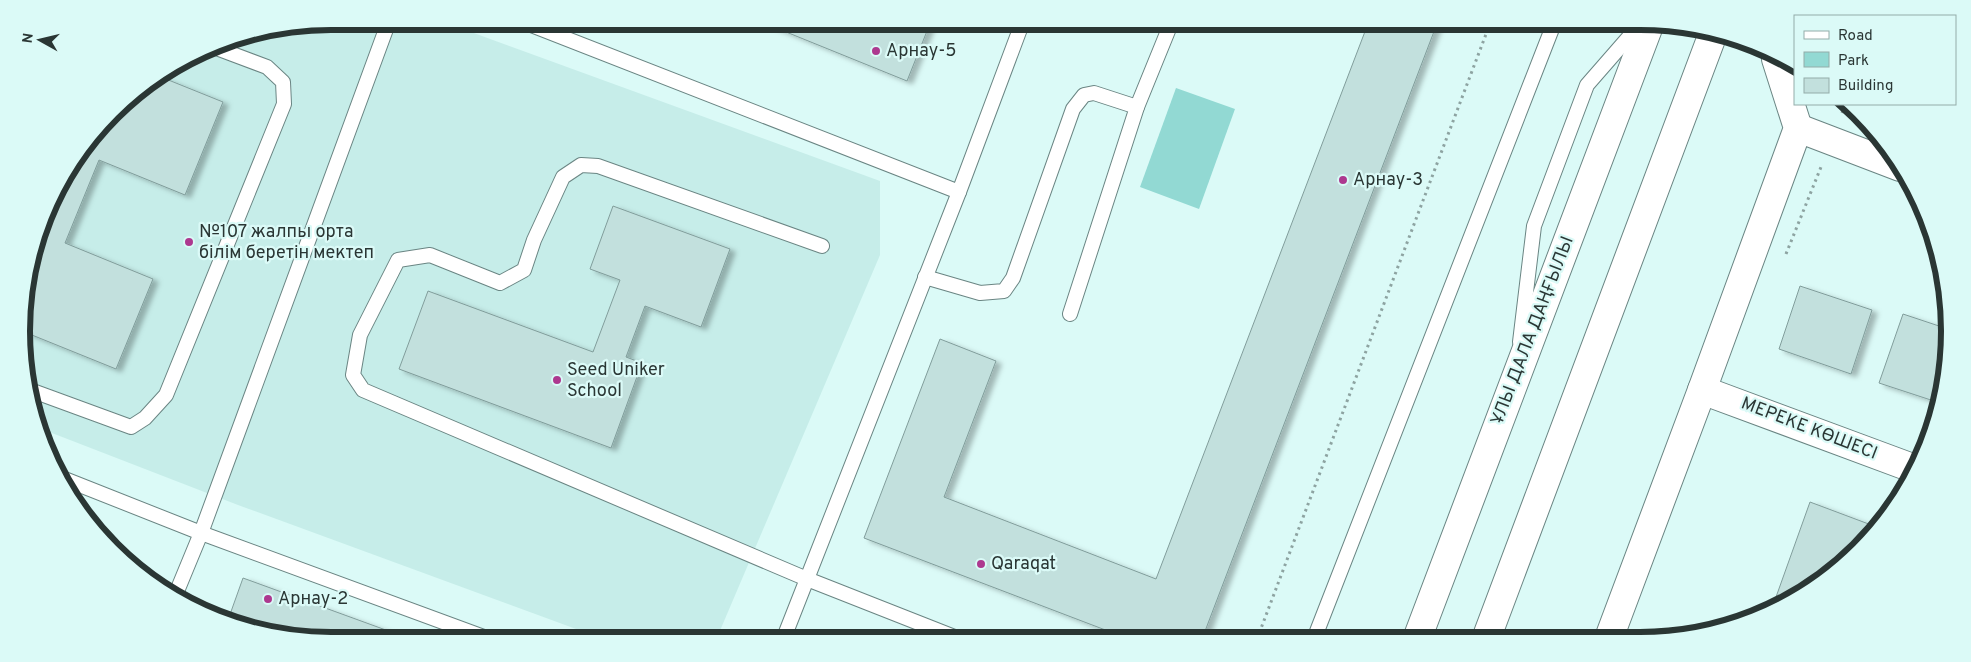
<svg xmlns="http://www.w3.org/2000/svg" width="1971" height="662" viewBox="0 0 1971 662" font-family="Overpass,sans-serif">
<defs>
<filter id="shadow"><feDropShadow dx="5.5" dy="3" stdDeviation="2.5" flood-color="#0004"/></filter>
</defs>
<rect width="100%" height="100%" fill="#dbfaf7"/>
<path fill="#c6ede9" d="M331 21H441L880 181V255L716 640H606L238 505 39 428 32 411 24 291 53 194 127 98 213 45Z"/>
<path fill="#92d9d3" d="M1176 88 1235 109 1199 209 1140 187Z"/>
<g fill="#c2e0dd" stroke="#819d9b" filter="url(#shadow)">
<path d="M759 21H931L907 81Z"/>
<path d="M1369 21H1438L1202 639H1129L864 538 940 339 996 361 944 497 1156 579Z"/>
<path d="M161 77 223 102 185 195 99 160 65 243 153 279 116 369 27 333 24 291 53 194 127 98Z"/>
<path d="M613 206 730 249 701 327 645 306 626 357 642 363 611 448 399 369 428 291 593 352 620 280 590 269Z"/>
<path d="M1800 286 1872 310 1851 374 1779 349Z"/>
<path d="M1903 314 1945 328 1940 403 1879 383Z"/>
<path d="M1810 502 1874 526 1844 564 1777 609 1771 611Z"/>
<path d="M243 578 416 641H331L251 630 228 620Z"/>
</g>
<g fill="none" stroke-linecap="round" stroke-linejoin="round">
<g stroke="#6a8583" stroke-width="16">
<g id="service">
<path d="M521 21 959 192"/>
<path d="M822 246 598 166 581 165 563 177 534 240 524 270 500 283 430 255 398 260 360 335 353 375 363 390 807 579 962 640"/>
<path d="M925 277 980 293 1004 291 1013 278 1073 109 1084 95 1094 93 1137 107"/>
<path d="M1070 314 1137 107 1172 21"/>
<path d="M1520 342 1534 226 1587 85 1642 22"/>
<path d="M30 390 131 427 145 418 166 395 284 104 283 82 267 67 211 46"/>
<path d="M62 478 201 533 492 640"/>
<path d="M175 596 201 533 389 21"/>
<path d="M1314 639 1555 21"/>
<path d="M783 640 959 192 1023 21"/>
</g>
</g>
<g stroke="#6a8583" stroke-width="30">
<g id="minor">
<path d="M1798 128 1900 167"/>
<path d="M1702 390 1915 469"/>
<path d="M1609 638 1702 390 1798 128 1776 59"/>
</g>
</g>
<g stroke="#6a8583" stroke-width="30">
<g id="secondary">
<path d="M1417 639 1650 23"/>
<path d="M1486 639 1714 31"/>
</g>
</g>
<g stroke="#8da3a1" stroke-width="3" stroke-dasharray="2.5 4" stroke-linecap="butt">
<path d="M1842 113 1845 104"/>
<path d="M1786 254 1821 167"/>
<path d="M1257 639 1491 21"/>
</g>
<use href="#service" stroke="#fff" stroke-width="14"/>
<use href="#minor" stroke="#fff" stroke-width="28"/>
<use href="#secondary" stroke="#fff" stroke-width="28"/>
</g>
<g fill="#ad388f" stroke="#dbfaf7" stroke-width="2">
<circle cx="876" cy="51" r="5"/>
<circle cx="1343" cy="180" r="5"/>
<circle cx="189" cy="242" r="5"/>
<circle cx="557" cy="380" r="5"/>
<circle cx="981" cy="564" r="5"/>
<circle cx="268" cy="599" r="5"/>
</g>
<g text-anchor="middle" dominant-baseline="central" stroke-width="4.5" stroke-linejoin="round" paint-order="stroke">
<g font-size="18" fill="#2a3634" stroke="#dbfaf7" text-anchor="start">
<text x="886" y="51">Арнау-5</text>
<text x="1353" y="180">Арнау-3</text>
<text x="199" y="232">№107 жалпы орта<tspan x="199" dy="21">білім беретін мектеп</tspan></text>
<text x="567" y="370">Seed Uniker<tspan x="567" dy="21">School</tspan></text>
<text x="991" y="564">Qaraqat</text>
<text x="278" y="599">Арнау-2</text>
</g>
<g font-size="18" fill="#2a3634" stroke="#dbfaf7">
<text transform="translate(1533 331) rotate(-69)">ҰЛЫ ДАЛА ДАҢҒЫЛЫ</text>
<text transform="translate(1809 429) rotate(21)">МЕРЕКЕ КӨШЕСІ</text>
</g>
</g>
<path d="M0 0H1971V662H0ZM331 30H1640A301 301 0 0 1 1941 331V331A301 301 0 0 1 1640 632H331A301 301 0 0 1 30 331V331A301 301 0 0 1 331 30Z" fill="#dbfaf7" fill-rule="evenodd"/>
<path fill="none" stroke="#2a3634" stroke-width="6" d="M331 30H1640A301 301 0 0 1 1941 331V331A301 301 0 0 1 1640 632H331A301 301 0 0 1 30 331V331A301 301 0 0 1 331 30Z"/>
<rect x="1794" y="15" width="162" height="90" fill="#dbfaf7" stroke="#94aca9"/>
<rect x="1804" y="31" width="25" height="8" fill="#ffffff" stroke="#94aca9"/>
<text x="1838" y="40" font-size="15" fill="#2a3634">Road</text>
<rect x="1804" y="52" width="25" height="15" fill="#92d9d3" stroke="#94aca9"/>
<text x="1838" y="65" font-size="15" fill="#2a3634">Park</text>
<rect x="1804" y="78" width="25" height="15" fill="#c2e0dd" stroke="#94aca9"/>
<text x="1838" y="90" font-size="15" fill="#2a3634">Building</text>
<g transform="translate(40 40) rotate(278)" stroke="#dbfaf7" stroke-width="4" paint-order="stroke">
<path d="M0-4L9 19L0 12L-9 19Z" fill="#2a3634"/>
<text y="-8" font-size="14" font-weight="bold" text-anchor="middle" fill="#2a3634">N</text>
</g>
</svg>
